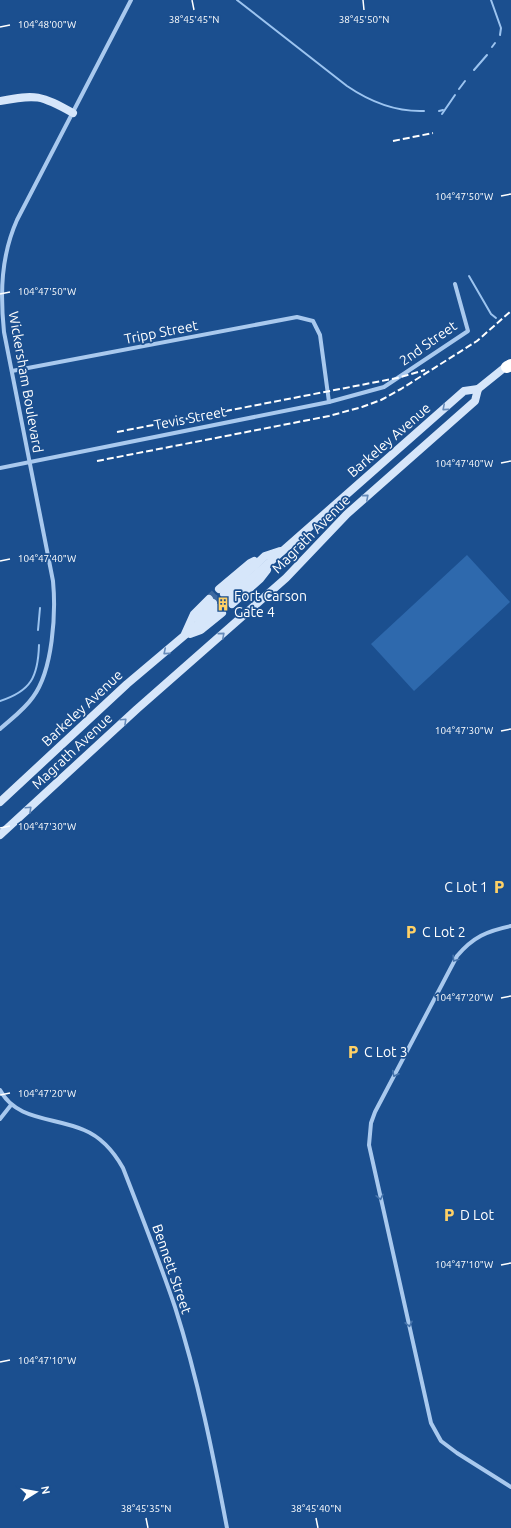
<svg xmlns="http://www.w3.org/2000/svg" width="511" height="1528" viewBox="0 0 511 1528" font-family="Ubuntu,sans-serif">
<rect width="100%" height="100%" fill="#1b4f8f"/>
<path fill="#2e69ad" d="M467 555 510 602 414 691 371 644Z"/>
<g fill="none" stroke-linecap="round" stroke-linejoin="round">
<g stroke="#9cc4f0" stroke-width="2">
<path d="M237 0 347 86C369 101 396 112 424 111"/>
<path d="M491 0 501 28 500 35"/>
<path d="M492 47 495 43"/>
<path d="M474 70 487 55"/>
<path d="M459 89 465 81"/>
<path d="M439 111 443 110"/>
<path d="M442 114 455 95"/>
<path d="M469 276 491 314 496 318"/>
<path d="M38 630 40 608"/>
<path d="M0 701C31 691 38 677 39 645"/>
</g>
<g stroke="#3d69a0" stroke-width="8" stroke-dasharray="8 4" stroke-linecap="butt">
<path d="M209 599 219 589"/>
<path d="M213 603 224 594"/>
<path d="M217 608 228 599"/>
</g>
<g stroke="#a9c9ee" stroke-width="4">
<path d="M12 371 297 317 313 321 320 335 329 402"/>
<path d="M0 468 329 402 384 387 468 331 455 284"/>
<path d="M0 729C11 719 24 710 33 697 53 670 56 613 53 581L4 332C0 293 1 256 17 220L131 0"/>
<path d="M511 926C487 931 473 937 457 956L375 1112 371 1123 369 1145 431 1423 441 1441 457 1453 511 1487"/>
<path d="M0 1090C16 1121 55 1117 84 1130 101 1137 114 1152 123 1168 141 1214 159 1260 175 1307 198 1379 213 1454 227 1528"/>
<path d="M0 1119 11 1105"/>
</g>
<g stroke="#d6e6fa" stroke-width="8">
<path d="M0 101C36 94 41 95 73 113"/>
<path d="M219 589 250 563 254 561"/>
<path d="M224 594 265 556 280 551"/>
<path d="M228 599 464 391 478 389"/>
<path d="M232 604 260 579 267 570"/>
<path d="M197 618 213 603"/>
<path d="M185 634 194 614 209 599"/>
<path d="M190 634 201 630 222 613"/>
<path d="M0 802 127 684 217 608"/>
<path d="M0 835 137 709 286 578 347 514 475 401 478 389 509 364"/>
</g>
<path stroke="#fff" stroke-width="12" d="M507 367 511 365"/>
<g stroke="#fff" stroke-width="2" stroke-dasharray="7 3" stroke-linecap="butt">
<path d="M393 141 433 133"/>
<path d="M117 432 397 378 425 370"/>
<path d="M97 461 329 416 362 407 381 400 401 389 477 341 511 311"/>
</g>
</g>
<defs><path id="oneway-chevron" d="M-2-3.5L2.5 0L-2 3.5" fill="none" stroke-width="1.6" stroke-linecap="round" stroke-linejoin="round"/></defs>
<g stroke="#668bba">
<use href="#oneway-chevron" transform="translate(445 408) rotate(139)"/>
<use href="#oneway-chevron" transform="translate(366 497) rotate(-41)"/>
<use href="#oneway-chevron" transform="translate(222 635) rotate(-41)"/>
<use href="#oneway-chevron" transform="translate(166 652) rotate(140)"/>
<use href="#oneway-chevron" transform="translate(124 721) rotate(-43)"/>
<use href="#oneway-chevron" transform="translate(29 809) rotate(-43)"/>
</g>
<g stroke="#4674ac">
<use href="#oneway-chevron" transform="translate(455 959) rotate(123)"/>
<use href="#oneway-chevron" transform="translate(395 1074) rotate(117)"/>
<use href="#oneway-chevron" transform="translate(380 1197) rotate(77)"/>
<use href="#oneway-chevron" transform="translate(409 1324) rotate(78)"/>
</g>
<path fill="none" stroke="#fff" stroke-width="1.5" d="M192 0 194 10M363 0 364 10M0 27 10 25M501 196 511 194M0 294 10 292M501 463 511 461M0 561 10 559M501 731 511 729M0 828 10 826M501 998 511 996M0 1095 10 1093M501 1265 511 1263M0 1362 10 1360M146 1518 148 1528M316 1518 318 1528"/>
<defs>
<g id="building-bare" transform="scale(1.08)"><path d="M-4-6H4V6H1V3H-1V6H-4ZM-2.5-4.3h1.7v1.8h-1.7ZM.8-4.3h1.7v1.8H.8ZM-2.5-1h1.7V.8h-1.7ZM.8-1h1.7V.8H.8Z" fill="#ffd166" stroke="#1b4f8f" stroke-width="2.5" paint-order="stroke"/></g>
<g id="parking-bare" transform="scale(1.08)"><path d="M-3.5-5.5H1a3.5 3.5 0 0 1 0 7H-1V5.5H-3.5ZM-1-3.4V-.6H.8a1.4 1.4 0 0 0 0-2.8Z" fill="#ffd166" stroke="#1b4f8f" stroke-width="2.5" paint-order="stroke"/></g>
</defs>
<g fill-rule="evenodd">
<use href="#building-bare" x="223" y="604"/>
<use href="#parking-bare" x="499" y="887"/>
<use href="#parking-bare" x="411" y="932"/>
<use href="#parking-bare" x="353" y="1052"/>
<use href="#parking-bare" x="449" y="1215"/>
</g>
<g text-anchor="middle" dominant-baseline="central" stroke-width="3.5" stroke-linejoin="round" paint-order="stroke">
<g font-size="14" fill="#fff" stroke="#1b4f8f">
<text transform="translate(161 332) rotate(-11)">Tripp Street</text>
<text transform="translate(428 343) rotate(-35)">2nd Street</text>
<text transform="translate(26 382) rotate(80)">Wickersham Boulevard</text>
<text transform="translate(190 418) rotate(-11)">Tevis Street</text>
<text transform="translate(389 440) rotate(-41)">Barkeley Avenue</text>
<text transform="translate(311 534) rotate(-45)">Magrath Avenue</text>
<text transform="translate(82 708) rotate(-43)">Barkeley Avenue</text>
<text transform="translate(72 751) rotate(-43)">Magrath Avenue</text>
<text transform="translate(172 1269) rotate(71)">Bennett Street</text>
</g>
<g font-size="14" fill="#fff" stroke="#1b4f8f" text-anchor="start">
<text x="234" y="596">Fort Carson<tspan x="234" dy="16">Gate 4</tspan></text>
<text x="488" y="887" text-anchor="end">C Lot 1</text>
<text x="422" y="932">C Lot 2</text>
<text x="364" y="1052">C Lot 3</text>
<text x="460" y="1215">D Lot</text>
</g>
</g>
<g font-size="10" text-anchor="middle" fill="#fff" stroke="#1b4f8f" stroke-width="3.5" stroke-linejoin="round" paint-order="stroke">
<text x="194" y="23">38°45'45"N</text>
<text x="364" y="23">38°45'50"N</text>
<text x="47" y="28">104°48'00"W</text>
<text x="464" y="200">104°47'50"W</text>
<text x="47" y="295">104°47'50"W</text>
<text x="464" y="467">104°47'40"W</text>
<text x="47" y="562">104°47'40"W</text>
<text x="464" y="734">104°47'30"W</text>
<text x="47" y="830">104°47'30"W</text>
<text x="464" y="1001">104°47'20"W</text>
<text x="47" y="1097">104°47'20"W</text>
<text x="464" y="1268">104°47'10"W</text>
<text x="47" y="1364">104°47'10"W</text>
<text x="146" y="1512">38°45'35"N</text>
<text x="316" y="1512">38°45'40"N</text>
</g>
<g transform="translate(36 1492) rotate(79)" stroke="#1b4f8f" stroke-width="3" paint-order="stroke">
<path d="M0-3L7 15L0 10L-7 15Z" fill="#ffffff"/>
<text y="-6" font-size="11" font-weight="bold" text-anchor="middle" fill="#ffffff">N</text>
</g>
</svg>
